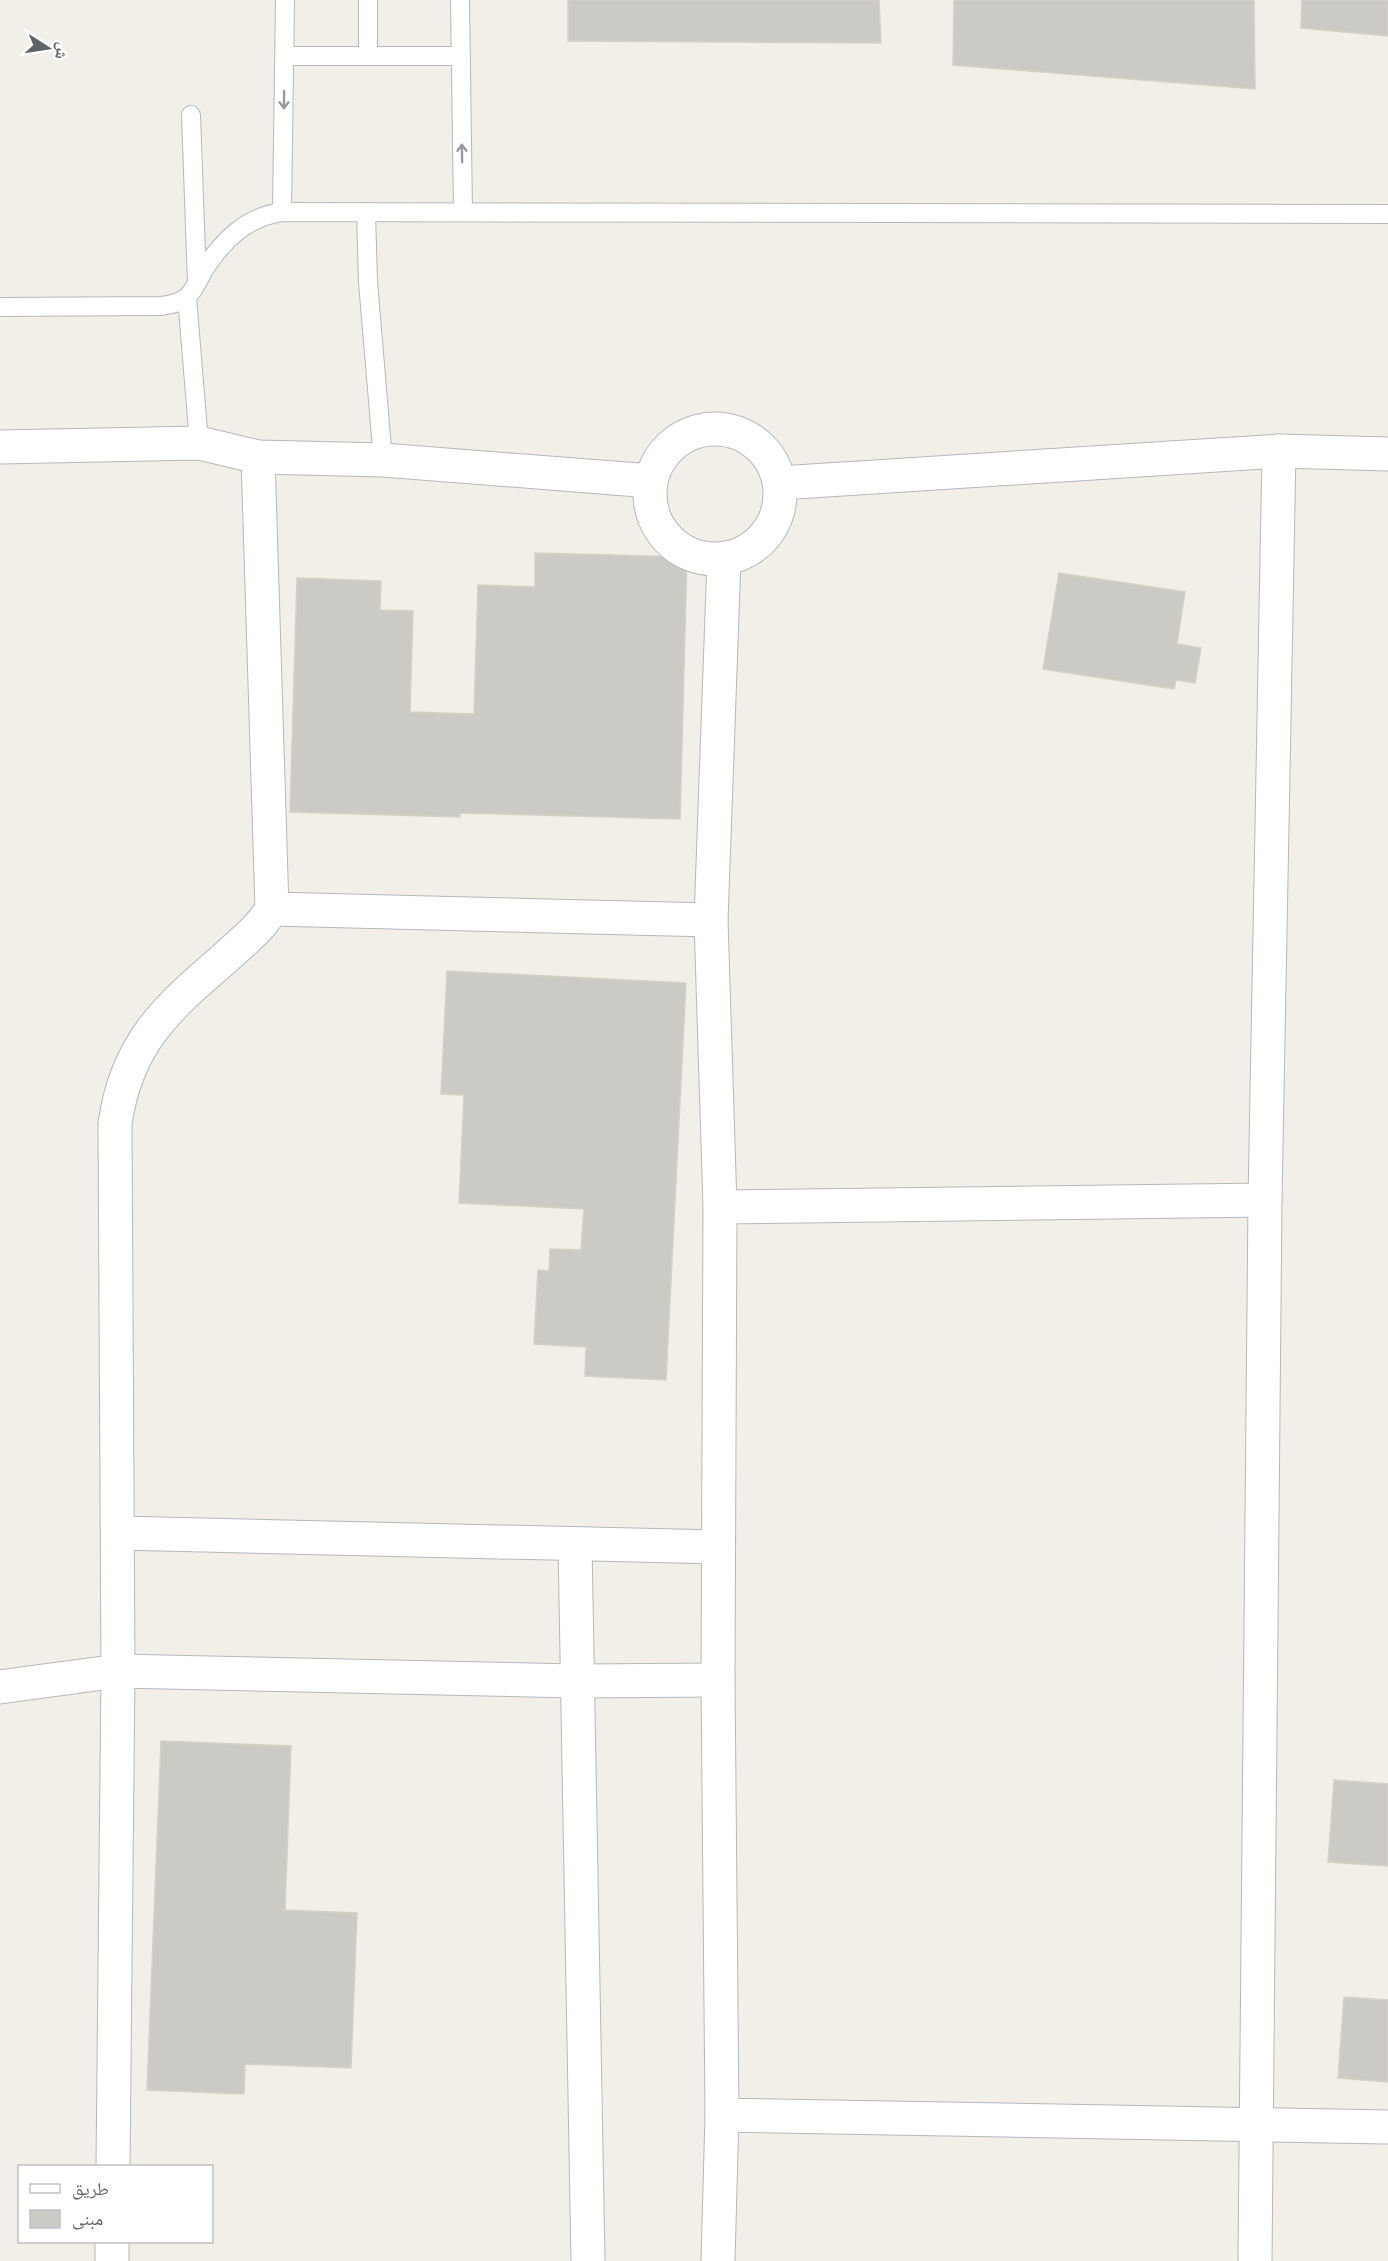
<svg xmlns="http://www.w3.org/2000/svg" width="1388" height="2261" viewBox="0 0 1388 2261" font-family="'DM Sans','Noto Naskh Arabic',sans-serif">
<rect width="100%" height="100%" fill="#f1efe8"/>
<g fill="#cccac5" stroke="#d6d1c6" stroke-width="1.5">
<path d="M568 0H879L881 43 568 41Z"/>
<path d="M954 0H1254L1255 89 953 65Z"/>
<path d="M1302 0H1388V36L1301 28Z"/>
<path d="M535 553 687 557 680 819 460 813V817L290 812 297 578 381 581 380 610 413 611 410 712 474 714 478 585 535 587Z"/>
<path d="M1059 573 1185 592 1177 644 1201 648 1195 683 1176 680 1174 689 1043 669Z"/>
<path d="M447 971 686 983 666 1380 585 1376 586 1347 534 1344 538 1270 549 1271 550 1249 581 1250 584 1209 459 1203 464 1095 441 1094Z"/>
<path d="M161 1741 291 1746 285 1910 357 1913 351 2068 245 2064 244 2094 147 2090Z"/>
<path d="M1334 1780 1388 1784V1866L1328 1862Z"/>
<path d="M1344 1997 1388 2000V2082L1338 2078Z"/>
</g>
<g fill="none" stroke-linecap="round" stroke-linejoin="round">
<g stroke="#b5b8bc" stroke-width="20">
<g id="service">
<path d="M460 0 463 212"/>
<path d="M285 56H461"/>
<path d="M368 56V0"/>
<path d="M191 115 197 283"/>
<path d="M282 212 285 0"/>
<path d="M366 212 368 282 383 460"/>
<path d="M187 297 199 443"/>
<path d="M0 307 161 306C170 305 181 303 188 296 195 289 200 277 205 268 224 239 247 217 282 212L1388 214"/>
</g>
</g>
<g stroke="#b5b8bc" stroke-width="35">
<g id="minor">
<path d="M724 559 711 920 720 1207 718 1680 722 2115 1388 2127"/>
<path d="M272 909 711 920"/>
<path d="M720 1207 1265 1200"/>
<path d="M118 1533 718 1547"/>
<path d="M575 1544 588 2261"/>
<path d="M0 1687 118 1671 576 1681 718 1680"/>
<path d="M113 2166 118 1671 115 1124C126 1044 166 1009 224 959 241 943 260 929 272 909L258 457"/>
<path d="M112 2261V2242"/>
<path d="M718 2261 722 2115"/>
<path d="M1255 2261 1265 1200 1279 451"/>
</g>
</g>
<g stroke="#b5b8bc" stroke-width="35">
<g id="tertiary">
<circle cx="715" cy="494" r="65"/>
<path d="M0 447 199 443 258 457 383 460 651 481"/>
<path d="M780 483 1279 451 1388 454"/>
</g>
</g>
<use href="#service" stroke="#fff" stroke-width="18"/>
<use href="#minor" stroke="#fff" stroke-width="33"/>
<use href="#tertiary" stroke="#fff" stroke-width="33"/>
</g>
<defs><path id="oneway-shaft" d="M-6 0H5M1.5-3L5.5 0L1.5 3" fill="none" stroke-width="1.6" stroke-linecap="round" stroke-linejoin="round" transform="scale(1.5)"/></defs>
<g stroke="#979a9d">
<use href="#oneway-shaft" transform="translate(284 100) rotate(91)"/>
<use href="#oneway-shaft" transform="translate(462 153) rotate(-91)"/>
</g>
<rect x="18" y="2165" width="195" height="78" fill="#ffffff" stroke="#bfc1c3" stroke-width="1.5"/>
<rect x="30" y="2184" width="30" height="9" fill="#ffffff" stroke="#bfc1c3" stroke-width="1.5"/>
<text x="72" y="2195" font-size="18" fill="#5f6368">طريق</text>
<rect x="30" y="2210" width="30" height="18" fill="#cccac5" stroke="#bfc1c3" stroke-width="1.5"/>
<text x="72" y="2225" font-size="18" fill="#5f6368">مبنى</text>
<g transform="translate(48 48) rotate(102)" stroke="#ffffff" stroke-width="4.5" paint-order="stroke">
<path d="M0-4.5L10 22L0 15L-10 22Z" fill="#5f6368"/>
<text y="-9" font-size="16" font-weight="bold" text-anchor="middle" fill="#5f6368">ش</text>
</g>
</svg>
